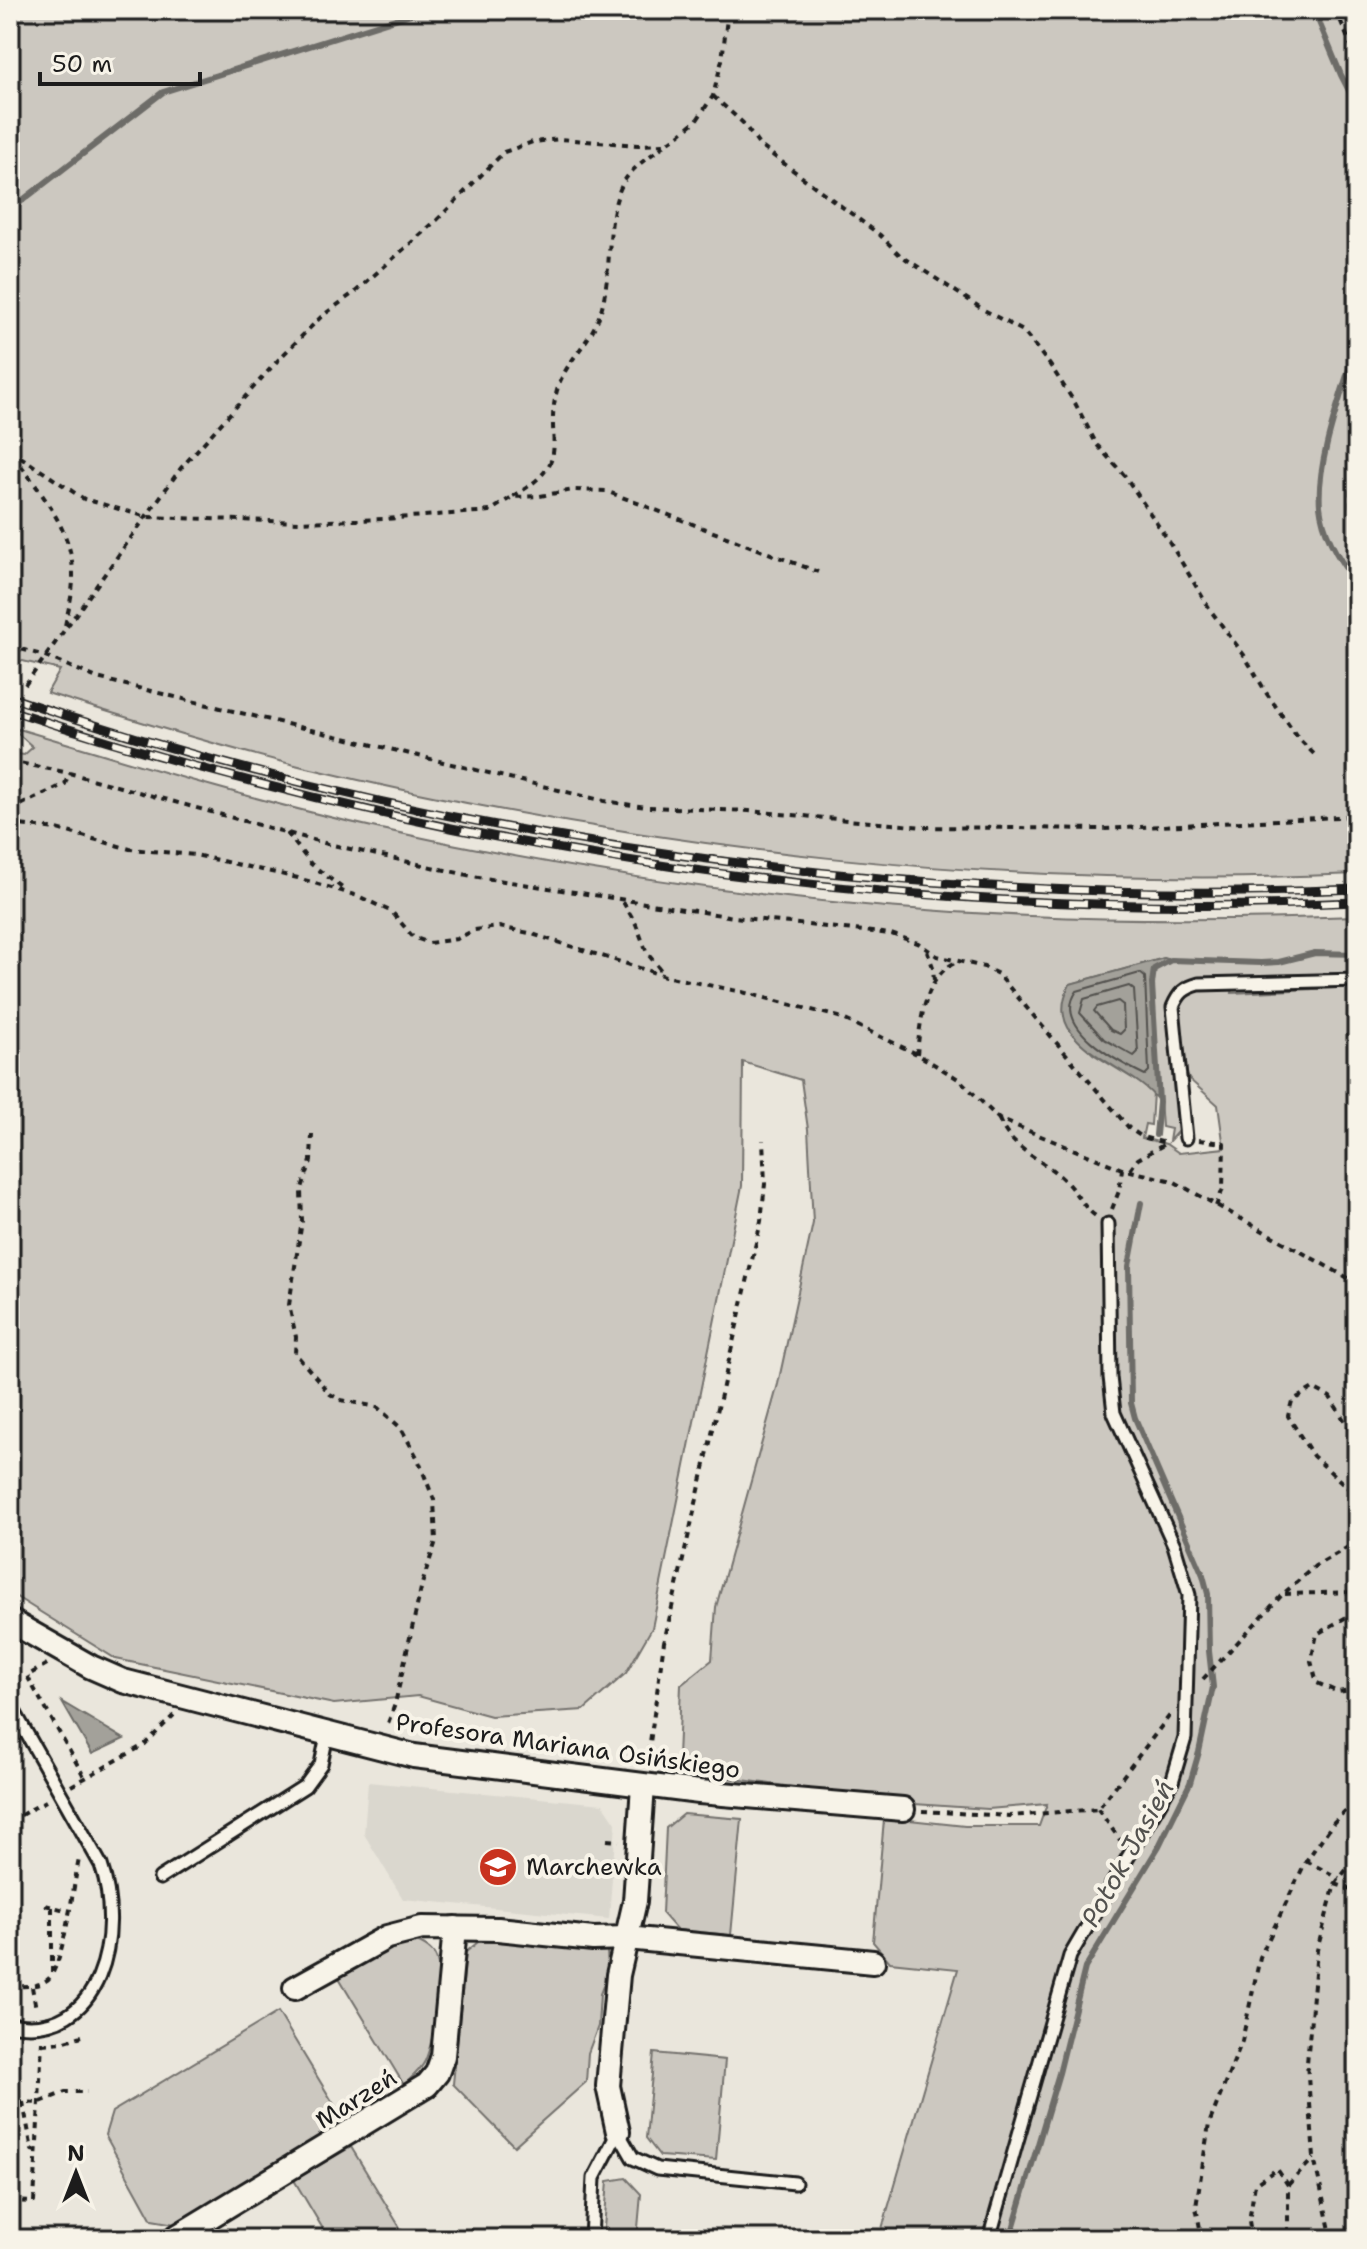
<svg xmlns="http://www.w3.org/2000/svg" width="1367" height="2249" viewBox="0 0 1367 2249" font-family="'Shantell Sans',sans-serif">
<rect width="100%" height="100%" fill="#eae6dc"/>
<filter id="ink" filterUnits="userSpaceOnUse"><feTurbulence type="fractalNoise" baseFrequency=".0125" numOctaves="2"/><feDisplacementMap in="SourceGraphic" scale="16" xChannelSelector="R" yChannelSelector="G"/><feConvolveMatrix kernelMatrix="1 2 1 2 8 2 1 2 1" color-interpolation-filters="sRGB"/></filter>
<g filter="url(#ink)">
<path fill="#dad7ce" d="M368 1782 603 1804 616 1823 609 1919 403 1899 364 1834Z"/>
<g fill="#ccc8c0" stroke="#74726e" stroke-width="2">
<path d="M10 10H1357V874C1004 890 647 850 303 767 217 746 132 719 47 693L60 670 10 658Z"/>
<path d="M19 729C139 765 259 802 381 829 594 876 812 907 1030 916 1139 921 1248 920 1357 916V974L1193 980C1177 987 1170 994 1168 1012L1178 1103V1131L1169 1141 1171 1129 1162 1127 1152 984 1154 969 1169 961 1164 958 1071 984 1073 1034 1093 1054 1150 1089 1153 1092 1151 1125 1145 1124 1142 1138 1166 1144 1179 1153 1224 1148 1218 1105 1189 1079 1182 1063 1178 1007 1183 996 1191 990 1233 988 1232 993 1357 987V2239H879L958 1969 890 1962 873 1942 884 1820 900 1819 965 1826H1039L1047 1804 988 1809 914 1804 706 1775 685 1769 678 1757 681 1685 712 1660 716 1607 778 1384 813 1223 808 1129 801 1080 743 1062 742 1186 652 1628 626 1673 584 1710 491 1716 418 1696 334 1704 116 1659 10 1593V753L24 755 33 747 16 732Z"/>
<path d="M683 1814 742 1819 731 1935 677 1930 662 1913 666 1828Z"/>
<path d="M484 1937 607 1950 608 1973 600 1994 598 2026 588 2053 586 2082 514 2146 453 2084 466 1952Z"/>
<path d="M407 1939C417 1942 427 1945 434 1954 446 1972 434 2042 425 2061 421 2070 411 2078 404 2085L338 1976 390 1944Z"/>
<path d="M278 2012 344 2121 175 2224 152 2220 105 2135 112 2112Z"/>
<path d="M654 2053 725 2060 716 2160 660 2156 646 2138Z"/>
<path d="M351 2147 407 2239H329L294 2180Z"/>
<path d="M626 2178 641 2194 637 2239H603L608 2181Z"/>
</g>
<g fill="#a3a19a" stroke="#6d6c68" stroke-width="2">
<path d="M1164 958 1171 960 1154 969 1152 984 1159 1102C1132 1062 1037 1048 1070 984Z"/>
<path d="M62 1702 124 1739 92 1754Z"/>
</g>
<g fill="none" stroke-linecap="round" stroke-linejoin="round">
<g stroke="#52514e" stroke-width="2">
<path d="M1140 973 1145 977 1149 1071 1145 1075C1118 1062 1051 1027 1077 991Z"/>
<path d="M1129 986 1134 990 1138 1052 1134 1056 1104 1039 1080 1013 1084 999Z"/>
<path d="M1118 1001 1123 1005 1124 1030 1120 1034 1111 1030 1094 1011 1097 1007Z"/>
</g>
<g stroke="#6d6c68" stroke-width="6">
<path d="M1314 10 1341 75 1357 106"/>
<path d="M10 210 163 92 424 10"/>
<path d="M1357 342C1344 389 1316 459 1320 506 1323 535 1340 562 1357 584"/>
<path d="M1156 1135 1159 1102 1152 984 1154 969 1171 960 1261 963 1279 962 1315 953 1357 954"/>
<path d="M1010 2239 1059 2073 1085 1968 1159 1846 1190 1783 1199 1752 1213 1687 1209 1651 1208 1594 1203 1575 1135 1418 1131 1403 1129 1266 1141 1203"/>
</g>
<g stroke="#1c1c1c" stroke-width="17">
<g id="service">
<path d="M1186 1138 1173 1007C1179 993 1184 988 1199 984L1357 980"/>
<path d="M10 1704 101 1865C124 1932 103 2042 10 2024"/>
<path d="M160 1878 305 1786 321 1764 327 1735"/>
<path d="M618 2132 633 2158 657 2169 795 2183"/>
<path d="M591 2239 594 2178 618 2132"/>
<path d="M989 2239 1070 1956 1172 1782 1185 1738 1189 1595 1174 1545 1114 1413 1110 1377 1108 1224"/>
</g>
</g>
<g stroke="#1c1c1c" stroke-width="28">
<g id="minor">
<path d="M10 1621 91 1667 123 1681 414 1756 699 1792 903 1809"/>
<path d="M295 1988 387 1937 422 1928 498 1929 593 1939 627 1938 873 1962"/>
<path d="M618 2132 608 2086 618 1975 635 1901 643 1786"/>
<path d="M173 2239 427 2085 437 2073 443 2056 455 1928"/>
</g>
</g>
<g stroke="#1c1c1c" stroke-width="4" stroke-dasharray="6 6" stroke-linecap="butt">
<path d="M1336 10 1357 60"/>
<path d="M713 96 743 123 759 145 880 235 900 255 984 310 1023 331 1050 365 1075 403 1097 445 1125 476 1170 543 1211 611 1244 655 1267 694 1298 738 1318 758"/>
<path d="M10 450 84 499 147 517 300 522 384 519 490 511 512 497 540 496 573 490 606 491 818 572"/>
<path d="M1357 454C1350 481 1348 504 1357 531"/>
<path d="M14 456C40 492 74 531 73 577 73 594 68 610 65 626"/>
<path d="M513 496C578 459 541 442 558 387 566 362 589 343 598 319 614 278 604 224 621 187 628 170 650 156 665 145"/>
<path d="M10 646 45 656 97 678 604 801 646 807 749 811 924 827 1103 829 1357 816"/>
<path d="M25 685 181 468 279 359 322 316 355 292 437 220 504 152 533 142 560 139 638 145 666 144 680 134 697 120 713 96 722 60 728 10"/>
<path d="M10 761 69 773 328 844 472 876 734 917 891 934 918 943 937 956 984 967 998 974 1129 1128 1142 1137 1166 1143"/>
<path d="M10 810 65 784 69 773"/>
<path d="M10 824 57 829 130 849 195 855 298 878 358 896 392 912 413 937 429 943 457 939 474 930 499 927 529 933 665 976 742 992 839 1017 917 1054 960 1080 999 1119 1122 1169 1173 1181 1357 1283"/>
<path d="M287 833 311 864 346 891"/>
<path d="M623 902 636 924 647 953 664 974"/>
<path d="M927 951 933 967 934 981"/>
<path d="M917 1054C920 1024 924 975 957 962"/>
<path d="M999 1119C1010 1149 1041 1158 1063 1179 1076 1191 1083 1208 1097 1217"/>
<path d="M312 1134 311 1161 301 1191 302 1221 289 1305 296 1337 295 1353 330 1394 341 1400 377 1407 401 1428 418 1459 434 1500 436 1541 422 1584 395 1704 387 1726"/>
<path d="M1199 1140 1224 1143 1223 1189 1216 1206"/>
<path d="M1130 1170 1138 1159 1167 1143"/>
<path d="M1112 1209 1119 1191 1122 1169"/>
<path d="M1357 1441 1330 1397 1313 1388 1292 1401 1288 1416 1313 1456 1357 1496"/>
<path d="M1285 1594 1357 1592"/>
<path d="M1357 1615H1350L1317 1634 1311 1661 1317 1683 1338 1692 1357 1689"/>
<path d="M47 1664 27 1676 85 1778"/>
<path d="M1203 1679 1283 1594 1315 1566 1357 1542"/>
<path d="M647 1764 664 1642 761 1221 765 1184 763 1140"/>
<path d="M71 1786 144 1745 175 1714"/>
<path d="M1348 1808 1357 1817"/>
<path d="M1098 1809 1120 1840"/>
<path d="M922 1811 1010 1816 1098 1809 1170 1715"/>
<path d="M10 1821 46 1801"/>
<path d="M607 1840 619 1841"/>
<path d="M1306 1861 1339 1878"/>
<path d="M1335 1884 1357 1891"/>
<path d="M45 1905 69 1911"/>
<path d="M52 1907V1972"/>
<path d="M10 1986C22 1986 36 1988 47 1980 63 1969 74 1882 79 1859"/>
<path d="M32 1987 36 2009"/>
<path d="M42 2044 62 2042 82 2036"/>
<path d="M17 2102 38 2103 65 2092H87"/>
<path d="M23 2102 32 2150 36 2151"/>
<path d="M1288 2185 1314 2158"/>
<path d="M10 2201 34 2202 42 2041"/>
<path d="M1202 2239 1196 2207 1209 2124 1242 2041 1260 1957 1306 1861 1334 1822 1357 1799"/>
<path d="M1252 2239 1249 2221 1255 2184 1277 2169 1288 2185V2239"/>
<path d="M1332 2239 1314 2158 1307 2063 1317 1950 1335 1884 1357 1856"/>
</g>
<use href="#service" stroke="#f7f3e8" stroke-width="11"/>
<use href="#minor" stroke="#f7f3e8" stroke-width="22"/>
<g stroke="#1c1c1c" stroke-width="9">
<g id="rail">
<path d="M10 697C430 842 913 908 1357 889"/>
<path d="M10 710C442 853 902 922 1357 902"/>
</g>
</g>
<use href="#rail" stroke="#f7f3e8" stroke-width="6" stroke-dasharray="18" stroke-linecap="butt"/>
</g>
</g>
<defs>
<g id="school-disc" transform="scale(2)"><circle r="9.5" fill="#c8321e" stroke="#f7f3e8"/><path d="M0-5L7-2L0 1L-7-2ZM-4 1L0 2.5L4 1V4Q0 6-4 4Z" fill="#fff"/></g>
</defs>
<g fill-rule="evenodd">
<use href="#school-disc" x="498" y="1867"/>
</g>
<g text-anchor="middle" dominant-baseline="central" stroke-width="8" stroke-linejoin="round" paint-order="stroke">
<g font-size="24" fill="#1c1c1c" stroke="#f7f3e8">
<text transform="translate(568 1746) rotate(8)">Profesora Mariana Osińskiego</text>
<text transform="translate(356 2099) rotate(-32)">Marzeń</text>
</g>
<g font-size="24" fill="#1c1c1c" stroke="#f7f3e8" text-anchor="start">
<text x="526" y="1867">Marchewka</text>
</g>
<g font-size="26" font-style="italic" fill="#52514e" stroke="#f7f3e8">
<text transform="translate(1127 1853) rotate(-61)">Potok Jasień</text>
</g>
</g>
<rect width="1367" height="2249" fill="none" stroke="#f7f3e8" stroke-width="40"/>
<rect x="20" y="20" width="1327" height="2209" fill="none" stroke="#1c1c1c" stroke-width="3" filter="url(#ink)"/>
<g transform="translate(76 2173)" stroke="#f7f3e8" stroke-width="6" paint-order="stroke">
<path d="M0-6L14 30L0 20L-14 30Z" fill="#1c1c1c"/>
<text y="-12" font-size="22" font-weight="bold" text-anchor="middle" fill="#1c1c1c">N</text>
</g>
<path d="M40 72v12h160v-12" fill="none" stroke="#1c1c1c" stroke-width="4"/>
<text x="52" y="72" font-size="24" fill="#1c1c1c" stroke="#f7f3e8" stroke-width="6" paint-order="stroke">50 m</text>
</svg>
